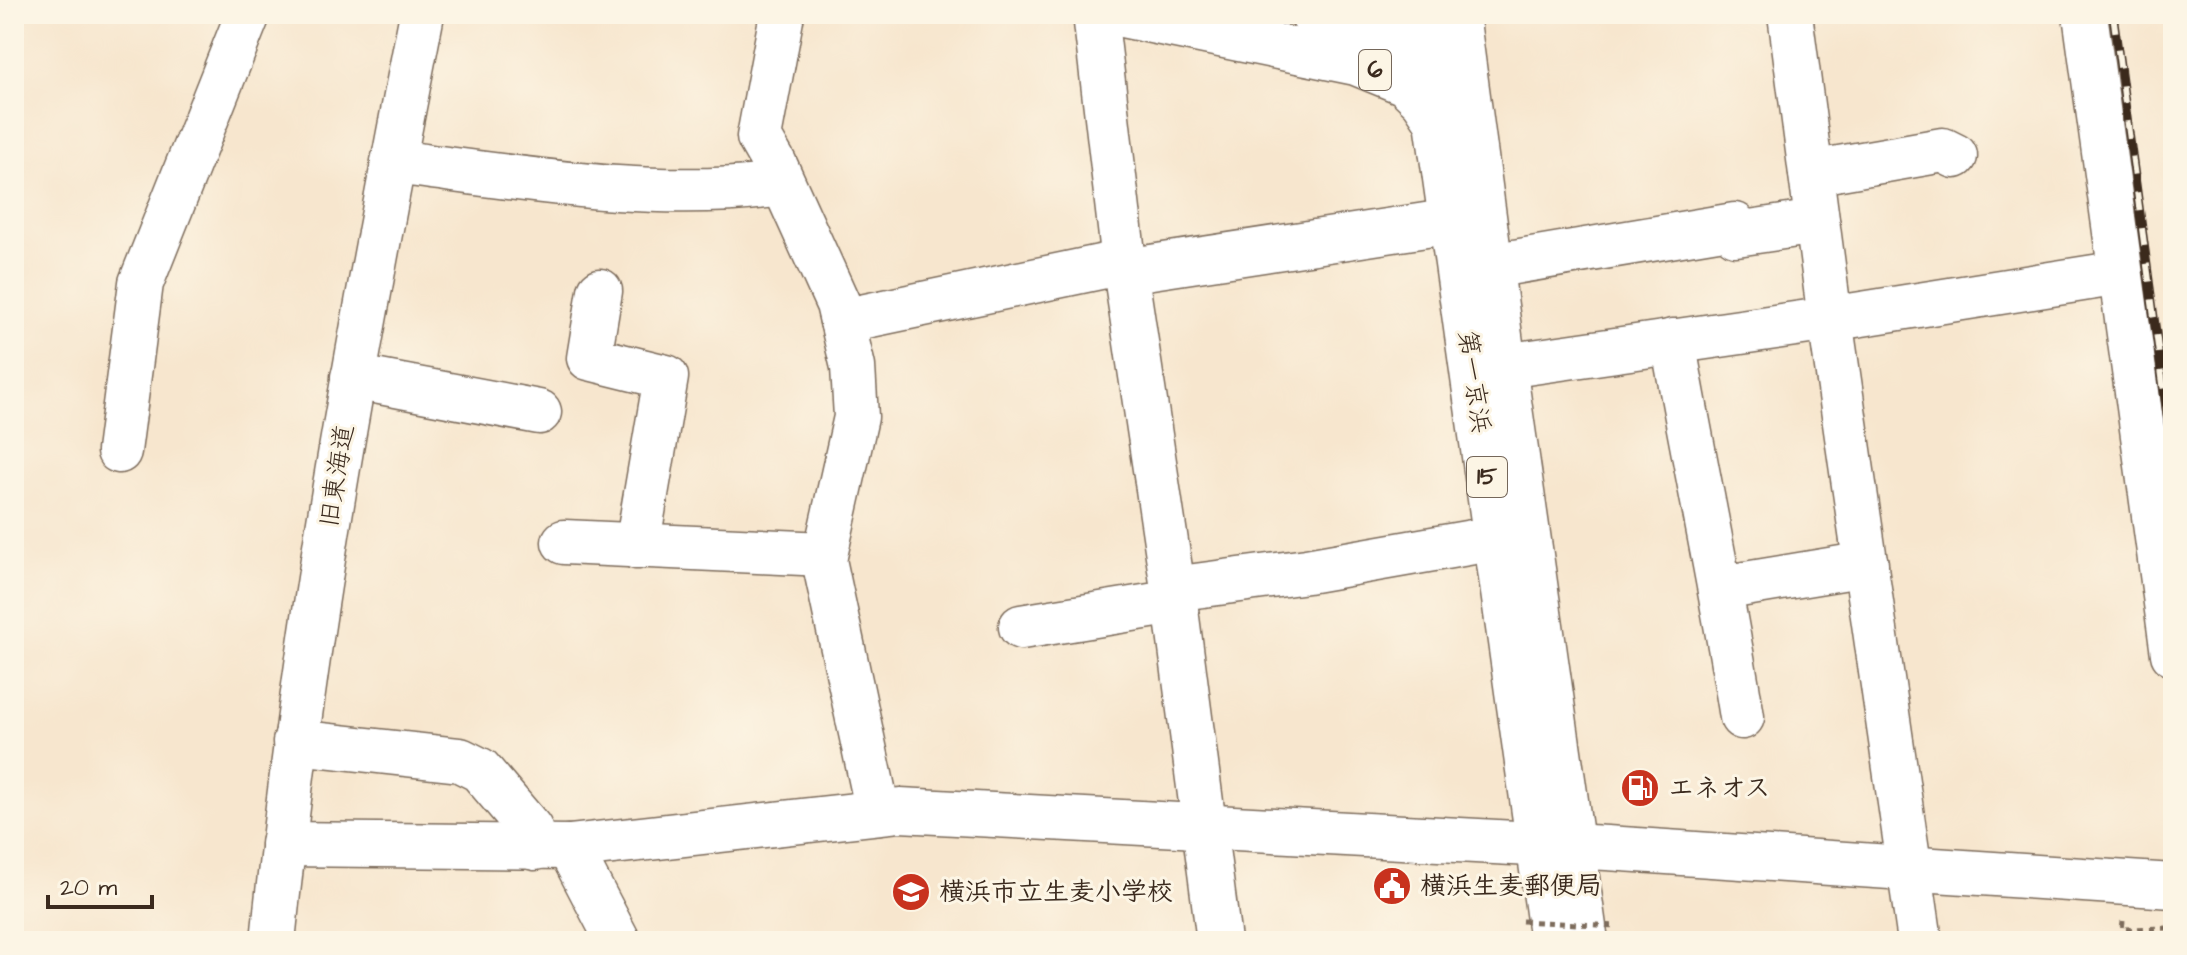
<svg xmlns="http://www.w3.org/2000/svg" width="2187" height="955" viewBox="0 0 2187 955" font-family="'Architects Daughter','Klee One',sans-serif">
<rect width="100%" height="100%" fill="#fcf5e5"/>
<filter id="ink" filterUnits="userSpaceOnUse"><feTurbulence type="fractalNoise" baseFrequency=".0125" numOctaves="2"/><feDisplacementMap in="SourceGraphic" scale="16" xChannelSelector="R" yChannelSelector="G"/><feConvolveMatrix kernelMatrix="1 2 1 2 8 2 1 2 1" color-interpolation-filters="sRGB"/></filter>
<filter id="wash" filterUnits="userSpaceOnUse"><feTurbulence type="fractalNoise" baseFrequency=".006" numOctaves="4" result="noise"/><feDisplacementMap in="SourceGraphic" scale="32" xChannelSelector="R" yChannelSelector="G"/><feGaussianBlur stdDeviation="1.8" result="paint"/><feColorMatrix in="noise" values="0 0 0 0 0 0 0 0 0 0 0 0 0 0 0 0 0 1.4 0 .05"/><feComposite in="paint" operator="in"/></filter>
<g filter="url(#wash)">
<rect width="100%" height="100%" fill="#f7e6ce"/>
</g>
<g filter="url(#ink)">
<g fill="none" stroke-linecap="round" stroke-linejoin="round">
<g stroke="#7d6c5c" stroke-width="47">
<g id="minor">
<path d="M782 14 759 137 775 165 838 304 853 367 856 417 824 560 878 812"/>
<path d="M1095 14 1124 262 1175 602 1219 941"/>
<path d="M1790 14 1830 319 1920 941"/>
<path d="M2085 14 2173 654"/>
<path d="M393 162C521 178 654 202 783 184"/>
<path d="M1811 173 1943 150 1955 156"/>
<path d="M1490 266 1735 225 1736 234 1817 222"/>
<path d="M1125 271 1452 221"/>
<path d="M600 291 589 358 666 377 637 547"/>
<path d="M842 321 1124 262"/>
<path d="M1673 341C1695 466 1722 591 1742 717"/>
<path d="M1504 366 1830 319 2120 273"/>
<path d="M353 377 539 412"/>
<path d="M119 451 141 283 248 14"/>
<path d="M564 542 825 554"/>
<path d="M1721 588 1866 564"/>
<path d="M1173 589 1307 571 1496 538"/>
<path d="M1021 627 1175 602"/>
<path d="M295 742 460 760 480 770 530 829 535 848"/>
<path d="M283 844 569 847 900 810 1607 848 2173 886"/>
<path d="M569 847 618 941"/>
<path d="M273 941C304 629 362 321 422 14"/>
</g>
</g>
<g stroke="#7d6c5c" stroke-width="47">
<g id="major">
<path d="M1117 14 1356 63 1405 83 1423 100 1435 118"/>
<path d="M1312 14 1411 44 1445 64 1452 72"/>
</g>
</g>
<g stroke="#7d6c5c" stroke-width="47">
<g id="highway">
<path d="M1422 14 1552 941"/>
<path d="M1457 14 1504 366 1586 941"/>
</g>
</g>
<path stroke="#7d6c5c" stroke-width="5" stroke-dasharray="6 6" stroke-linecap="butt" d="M2123 921 2122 929 2172 928"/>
<use href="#minor" stroke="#fff" stroke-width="44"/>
<use href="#major" stroke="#fff" stroke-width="44"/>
<use href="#highway" stroke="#fff" stroke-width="44"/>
<g stroke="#3b2a1e" stroke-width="9">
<path id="rail" d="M2113 14 2173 458"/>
</g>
<use href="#rail" stroke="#fcf5e5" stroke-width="6" stroke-dasharray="18" stroke-linecap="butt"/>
<path stroke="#7d6c5c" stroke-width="5" stroke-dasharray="6 6" stroke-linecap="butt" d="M1522 921 1615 926"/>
</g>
</g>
<defs>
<g id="fuel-disc" transform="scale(2)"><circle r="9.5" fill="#c8321e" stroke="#fcf5e5"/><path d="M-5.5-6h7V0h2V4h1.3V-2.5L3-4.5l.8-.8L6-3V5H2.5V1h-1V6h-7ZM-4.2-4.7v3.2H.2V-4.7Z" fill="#fff"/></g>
<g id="civic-disc" transform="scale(2)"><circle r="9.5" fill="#c8321e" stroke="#fcf5e5"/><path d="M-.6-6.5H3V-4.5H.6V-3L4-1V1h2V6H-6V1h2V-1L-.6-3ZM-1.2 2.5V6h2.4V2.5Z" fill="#fff"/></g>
<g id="school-disc" transform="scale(2)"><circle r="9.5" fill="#c8321e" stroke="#fcf5e5"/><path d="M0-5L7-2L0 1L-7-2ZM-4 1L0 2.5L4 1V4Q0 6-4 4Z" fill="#fff"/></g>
</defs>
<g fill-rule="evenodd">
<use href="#fuel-disc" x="1640" y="788"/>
<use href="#civic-disc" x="1392" y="886"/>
<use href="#school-disc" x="911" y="892"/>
</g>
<g text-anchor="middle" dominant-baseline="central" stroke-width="6" stroke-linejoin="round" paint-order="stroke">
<g fill="#fcf5e5" stroke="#75675a" stroke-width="2">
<rect x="1359" y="50" width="32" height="40" rx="6"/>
<rect x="1467" y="457" width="40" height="40" rx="6"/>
</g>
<g font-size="24" font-weight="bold" fill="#3b2a1e">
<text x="1375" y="70">6</text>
<text x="1487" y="477">15</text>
</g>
<g font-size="26" fill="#3b2a1e" stroke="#fcf5e5">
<text transform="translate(1474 382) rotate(82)">第一京浜</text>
<text transform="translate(337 476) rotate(-81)">旧東海道</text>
</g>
<g font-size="26" font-weight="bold" fill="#3b2a1e" stroke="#fcf5e5" text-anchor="start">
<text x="1668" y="788">エネオス</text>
<text x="1420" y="886">横浜生麦郵便局</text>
<text x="939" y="892">横浜市立生麦小学校</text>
</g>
</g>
<rect width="2187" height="955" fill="none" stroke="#fcf5e5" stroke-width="48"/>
<path d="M48 895v12h104v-12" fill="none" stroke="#3b2a1e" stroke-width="4"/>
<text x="60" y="895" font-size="24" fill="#3b2a1e" stroke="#fcf5e5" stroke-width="6" paint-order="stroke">20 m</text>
</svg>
